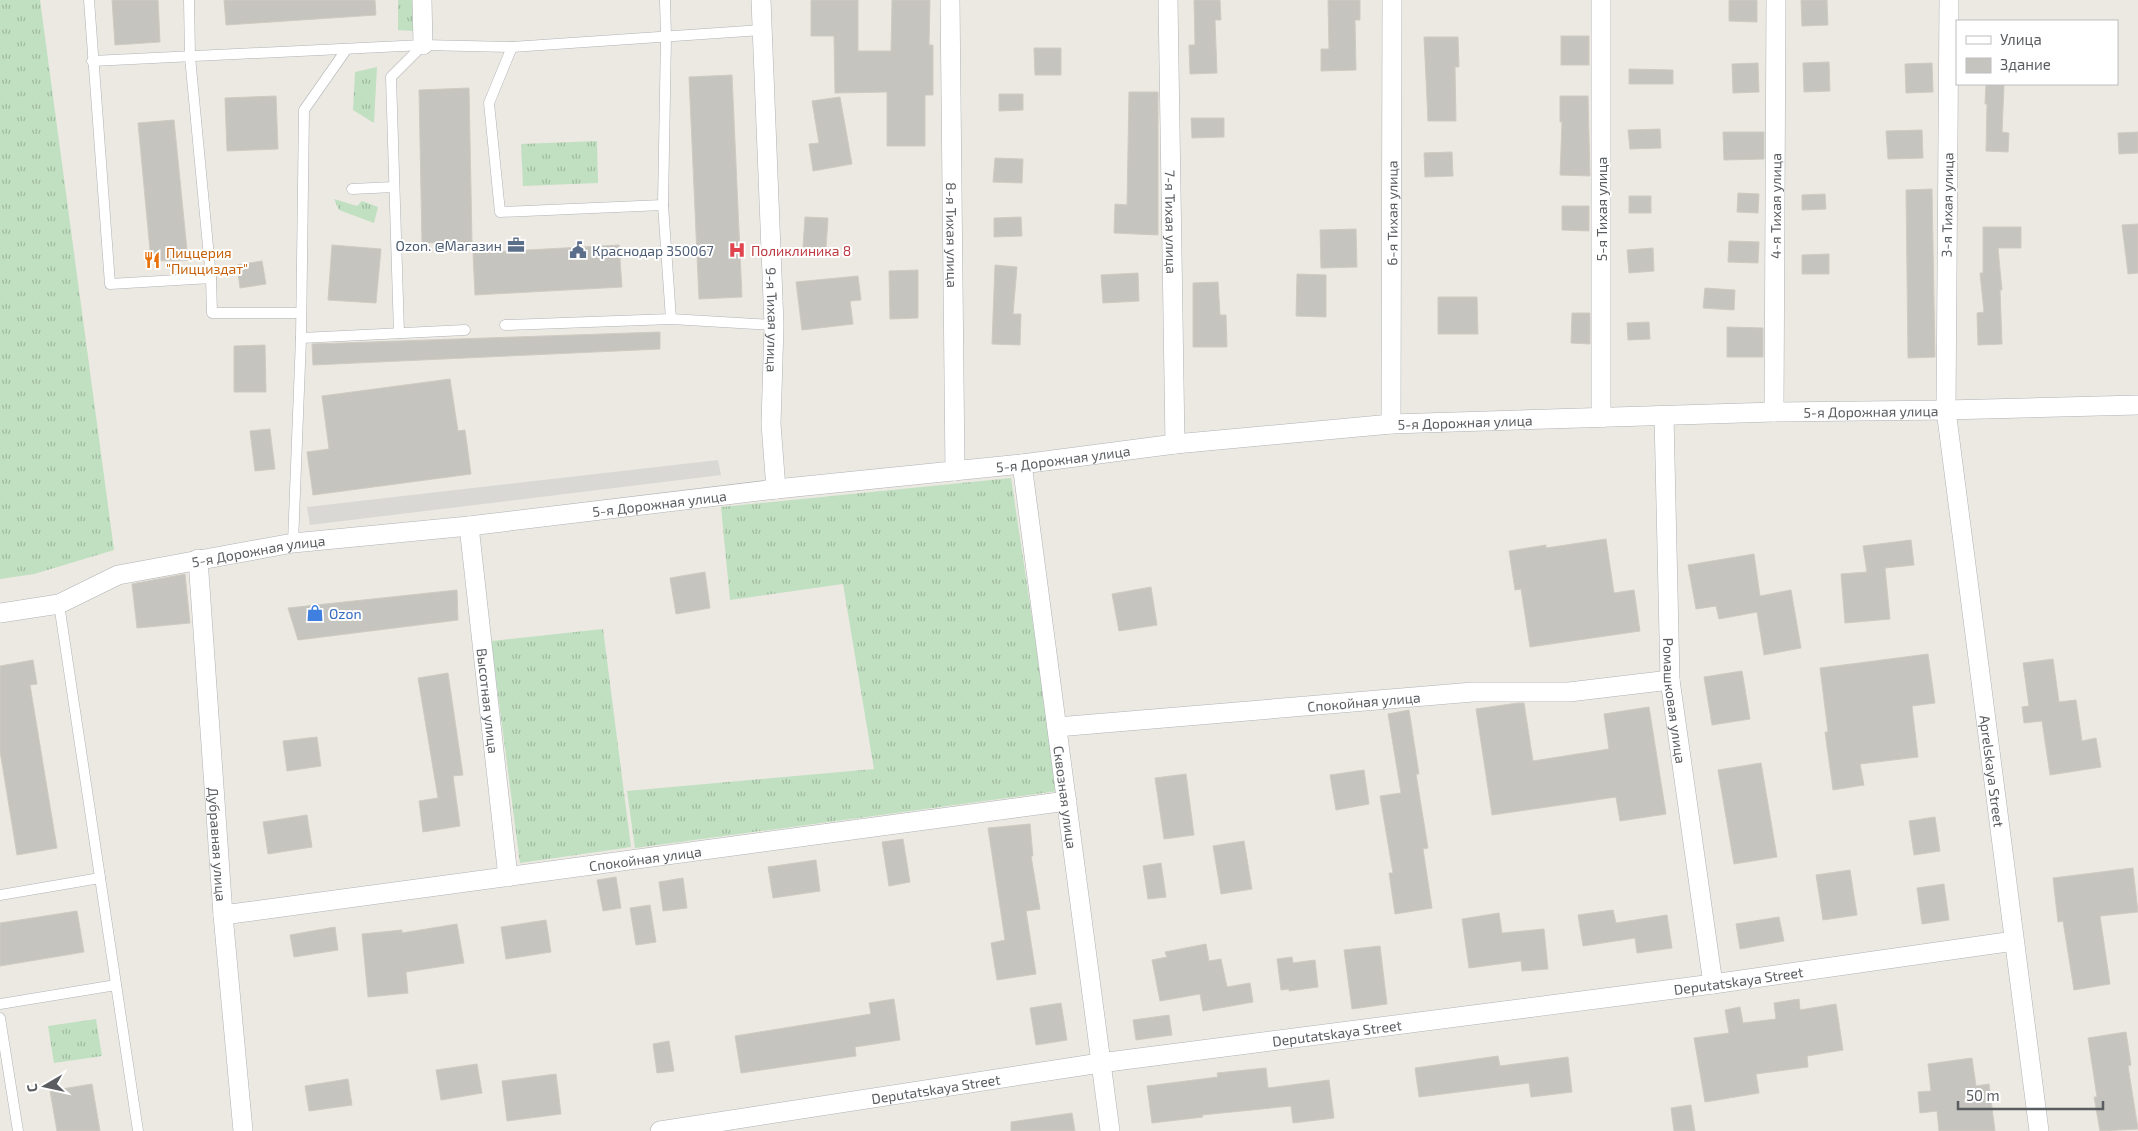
<svg xmlns="http://www.w3.org/2000/svg" width="2138" height="1131" viewBox="0 0 2138 1131" font-family="'Exo 2',sans-serif">
<defs>
<pattern id="grass-tufts" width="24" height="20" patternUnits="userSpaceOnUse" patternTransform="scale(1.25)"><rect width="24" height="20" fill="#c1e0c1"/><path d="M3 7l-1-3M5 7V3M7 7l1-3M15 17l-1-3M17 17v-4M19 17l1-3" fill="none" stroke="#a0b9a0"/></pattern>
</defs>
<rect width="100%" height="100%" fill="#ebe9e2"/>
<path fill="#dad8d4" d="M718 460 721 475 310 525 307 507Z"/>
<g fill="url(#grass-tufts)">
<path d="M0 0H40L114 550 34 574 0 579Z"/>
<path d="M398 0H412L413 31 398 30Z"/>
<path d="M377 67 374 123 353 110 355 72Z"/>
<path d="M597 141 598 183 523 186 521 144Z"/>
<path d="M334 199 357 206 362 201 378 207 374 223 339 210Z"/>
<path d="M1011 478 1058 791 635 848 627 791 874 769 843 584 730 600 721 507Z"/>
<path d="M603 629 631 847 520 863 491 641Z"/>
<path d="M96 1019 102 1056 54 1063 48 1026Z"/>
</g>
<g fill="#c6c4be" stroke="#cfcbc1">
<path d="M112 0H158L160 42 115 45Z"/>
<path d="M224 0H375L376 15 226 25Z"/>
<path d="M811 0H858V51H891L892 0H930L929 45H933V95H925V146H887V92L835 93 834 36H811Z"/>
<path d="M1194 0H1220L1221 20H1215L1217 73 1190 74 1189 45H1195Z"/>
<path d="M1328 0H1360V20H1355L1356 70 1321 71V49H1329Z"/>
<path d="M1729 0H1757V22L1729 21Z"/>
<path d="M1801 0H1827L1828 25 1802 26Z"/>
<rect x="1561" y="36" width="28" height="29"/>
<path d="M1424 37H1458L1459 67H1455L1456 121H1428Z"/>
<path d="M1034 48H1061V75H1035Z"/>
<path d="M1829 62 1830 91 1804 92 1803 63Z"/>
<path d="M1758 63 1759 92 1733 93 1732 64Z"/>
<path d="M1932 63 1933 92 1906 93 1905 64Z"/>
<path d="M1629 69 1673 70V84H1629Z"/>
<path d="M732 75 742 297 699 299 689 77Z"/>
<path d="M1986 84 2004 85 2002 132 2009 133 2008 152 1986 151 1987 104H1985Z"/>
<path d="M469 88 472 242 422 243 419 90Z"/>
<path d="M1129 92H1158V235L1114 233 1115 204 1127 205Z"/>
<path d="M999 94H1023V110L999 111Z"/>
<path d="M276 96 278 149 227 151 225 98Z"/>
<path d="M1560 96H1588L1590 176 1560 175 1562 122H1560Z"/>
<path d="M840 97 852 164 813 171 809 144 819 143 812 101Z"/>
<path d="M1191 118H1224V137L1192 138Z"/>
<path d="M174 120 188 260 151 261 138 123Z"/>
<path d="M1660 129 1661 148 1630 149 1628 130Z"/>
<path d="M1922 130 1923 158 1888 159 1886 131Z"/>
<path d="M1723 132H1764V159L1724 160Z"/>
<path d="M2138 132V153L2119 154 2118 133Z"/>
<path d="M1452 152 1453 176 1425 177 1424 153Z"/>
<path d="M995 158 1023 159 1022 183 993 182Z"/>
<path d="M1932 189 1935 357 1908 358 1906 190Z"/>
<path d="M1738 193 1759 194 1758 213 1737 212Z"/>
<path d="M1825 194 1826 209 1802 210V195Z"/>
<rect x="1629" y="196" width="22" height="17"/>
<path d="M1562 206H1589V231L1562 230Z"/>
<path d="M805 217 828 218 826 248 803 247Z"/>
<path d="M1021 217 1022 236 994 237V218Z"/>
<path d="M2138 224V273L2128 274 2122 225Z"/>
<path d="M1983 227H2021V248H1998L2002 290H2000L2002 344 1978 345 1977 313 1984 312 1980 273H1983Z"/>
<path d="M1356 229 1357 267 1321 268 1320 230Z"/>
<path d="M1729 241 1759 242 1758 263 1728 262Z"/>
<path d="M332 245 381 249 376 303 328 300Z"/>
<path d="M619 245 622 287 475 295 473 253Z"/>
<path d="M1653 248 1654 271 1629 273 1627 250Z"/>
<path d="M1829 254V274H1802V255Z"/>
<path d="M262 261 266 284 240 288 237 265Z"/>
<path d="M995 265 1017 267 1013 314H1021L1020 345 992 344Z"/>
<path d="M918 270V318L890 319 889 271Z"/>
<path d="M1138 273 1139 301 1103 303 1101 275Z"/>
<path d="M1297 274 1326 275V317L1296 316Z"/>
<path d="M858 276 861 300 850 301 853 324 802 330 796 282Z"/>
<path d="M1218 282 1220 315H1226L1227 347H1193V283Z"/>
<path d="M1705 288 1735 290 1734 310 1703 308Z"/>
<path d="M1438 297H1477L1478 334H1438Z"/>
<path d="M1572 313H1590V344L1571 343Z"/>
<path d="M1649 322 1650 339 1628 340 1627 323Z"/>
<path d="M1727 327 1763 328V357H1727Z"/>
<path d="M660 332V349L313 365 312 344Z"/>
<path d="M265 345 266 392H234V346Z"/>
<path d="M450 379 458 431 465 430 471 474 313 495 307 452 329 449 322 396Z"/>
<path d="M270 429 275 469 255 471 250 431Z"/>
<path d="M1606 539 1614 593 1634 590 1640 631 1530 647 1521 589 1515 590 1509 551 1546 545V548Z"/>
<path d="M1911 540 1914 565 1885 568 1890 619 1845 623 1841 574 1867 572 1863 546Z"/>
<path d="M1754 554 1760 596 1791 590 1801 648 1764 655 1757 612 1719 619 1716 606 1696 609 1688 565Z"/>
<path d="M705 572 710 608 676 614 670 578Z"/>
<path d="M185 574 190 623 137 628 132 584Z"/>
<path d="M1151 587 1157 625 1119 631 1112 594Z"/>
<path d="M457 590 458 620 298 640 288 608Z"/>
<path d="M1928 654 1935 703 1912 706 1918 757 1860 764 1864 785 1833 790 1825 732H1828L1820 668Z"/>
<path d="M2053 659 2059 702 2076 700 2082 741 2096 738 2101 767 2050 775 2042 721 2024 723 2022 707 2029 706 2023 663Z"/>
<path d="M33 660 37 684 30 685 57 848 17 855 0 751V666Z"/>
<path d="M1742 671 1750 719 1712 725 1704 677Z"/>
<path d="M448 673 463 775 453 776 460 826 423 832 419 801 438 798 418 678Z"/>
<path d="M1518 703H1524L1533 761 1609 749 1604 714 1649 707 1666 814 1620 821 1616 797 1492 815 1476 709Z"/>
<path d="M1409 710 1419 774H1416L1428 848 1423 849 1432 908 1395 914 1389 873H1393L1380 796 1401 793 1388 714Z"/>
<path d="M317 737 321 766 287 771 283 741Z"/>
<path d="M1761 763 1777 857 1734 864 1718 770Z"/>
<path d="M1364 770 1369 804 1336 810 1330 775Z"/>
<path d="M1186 774 1194 835 1164 839 1155 778Z"/>
<path d="M307 815 312 847 268 854 263 822Z"/>
<path d="M1935 817 1940 851 1914 855 1909 821Z"/>
<path d="M1030 824 1033 856H1031L1040 909 1026 911 1036 974 997 980 991 943 1005 940 988 828Z"/>
<path d="M903 839 910 882 889 886 882 842Z"/>
<path d="M1244 841 1252 889 1221 894 1213 846Z"/>
<path d="M816 860 820 891 773 898 768 867Z"/>
<path d="M1161 863 1166 897 1148 899 1143 866Z"/>
<path d="M2133 868 2138 912 2100 916 2110 984 2074 990 2063 921 2058 922 2053 878Z"/>
<path d="M1850 870 1857 915 1823 920 1816 875Z"/>
<path d="M616 877 621 908 603 911 597 880Z"/>
<path d="M683 878 687 908 663 911 659 882Z"/>
<path d="M1944 884 1949 920 1922 924 1917 888Z"/>
<path d="M650 905 656 942 636 945 630 908Z"/>
<path d="M1613 910 1616 923 1667 915 1672 948 1637 953 1635 938 1583 946 1578 915Z"/>
<path d="M77 911 84 952 0 966V923Z"/>
<path d="M1499 913 1502 933 1544 929 1548 969 1522 971 1521 961 1469 968 1462 919Z"/>
<path d="M1779 917 1784 941 1740 949 1736 924Z"/>
<path d="M546 920 551 952 506 959 501 927Z"/>
<path d="M457 924 464 963 406 972 408 993 368 997 362 934 402 930V933Z"/>
<path d="M335 927 338 950 294 957 290 935Z"/>
<path d="M1206 944 1209 961 1221 959 1227 987 1250 983 1253 1002 1203 1011 1200 994 1160 1001 1152 960 1167 957 1165 952Z"/>
<path d="M1380 946 1387 1004 1352 1009 1344 950Z"/>
<path d="M1292 957 1293 963 1315 960 1318 987 1289 991V989L1281 990 1277 959Z"/>
<path d="M894 999 900 1040 855 1047 856 1056 741 1073 735 1036 871 1014 869 1003Z"/>
<path d="M1799 999 1800 1010 1836 1004 1843 1050 1807 1056 1808 1067 1756 1074 1759 1093 1705 1102 1694 1038 1729 1033 1725 1010 1740 1007 1743 1023 1776 1019 1774 1003Z"/>
<path d="M1061 1003 1067 1040 1036 1045 1030 1008Z"/>
<path d="M1169 1015 1172 1035 1136 1040 1133 1020Z"/>
<path d="M2126 1032 2131 1065 2128 1066 2138 1129 2100 1131 2094 1097H2097L2088 1038Z"/>
<path d="M669 1041 674 1071 657 1073 653 1044Z"/>
<path d="M1498 1056 1500 1066 1568 1057 1572 1092 1531 1097 1529 1083 1419 1097 1415 1068Z"/>
<path d="M1972 1058 1976 1086 1989 1084 1995 1131H1939L1937 1111 1920 1113 1918 1092 1931 1091 1928 1064Z"/>
<path d="M477 1064 482 1093 441 1100 436 1070Z"/>
<path d="M1266 1068 1268 1088 1329 1080 1334 1118 1293 1123 1291 1106 1202 1115 1203 1117 1152 1123 1147 1086 1218 1077 1217 1073Z"/>
<path d="M556 1074 561 1114 507 1121 502 1081Z"/>
<path d="M348 1079 352 1105 309 1111 305 1086Z"/>
<path d="M92 1084 100 1131H57L50 1091Z"/>
<path d="M1691 1105 1695 1131H1674L1671 1108Z"/>
<path d="M1072 1113 1075 1131H1011V1122Z"/>
</g>
<g fill="none" stroke-linecap="round" stroke-linejoin="round">
<g stroke="#afb2b5" stroke-width="11">
<g id="lane">
<path d="M89 0 110 284 211 278 212 313H301"/>
<path d="M189 0 190 57 211 278"/>
<path d="M665 0 666 37 663 205 671 319"/>
<path d="M512 47 489 103 500 212 663 205"/>
<path d="M92 61 423 45 512 47 762 30"/>
<path d="M352 189 394 187"/>
<path d="M505 325 671 319 774 325"/>
<path d="M399 333 391 77 423 45"/>
<path d="M301 338 465 330"/>
<path d="M293 543 301 338 304 110 346 50"/>
<path d="M59 604 138 1131"/>
<path d="M0 895 100 878"/>
<path d="M0 1004 116 985"/>
<path d="M0 1018 18 1131"/>
</g>
</g>
<g stroke="#afb2b5" stroke-width="20">
<g id="street">
<path d="M422 0 423 45"/>
<path id="s1" d="M761 0 774 325 771 424 776 489"/>
<path id="s2" d="M950 0 955 471"/>
<path id="s3" d="M1168 0 1175 444"/>
<path id="s4" d="M1949 0 1946 410 2039 1131"/>
<path id="s5" d="M1774 412 1776 0"/>
<path id="s6" d="M1664 416 1670 680 1713 984"/>
<path d="M1601 418V0"/>
<path id="s7" d="M1391 424 1392 0"/>
<path id="s8" d="M1022 464 1110 1131"/>
<path id="s9" d="M469 526 508 877"/>
<path id="s10" d="M198 559 223 915 243 1131"/>
<path id="s11" d="M0 613 59 604 118 575 293 543 469 526 776 489 1022 464 1175 444 1391 424 1774 412 1946 410 2138 405"/>
<path id="s12" d="M1057 727 1473 692H1569L1670 680"/>
<path id="s13" d="M223 915 1067 801"/>
<path id="s14" d="M660 1131 1100 1063 1713 984 2014 941"/>
</g>
</g>
<use href="#lane" stroke="#fff" stroke-width="10"/>
<use href="#street" stroke="#fff" stroke-width="19"/>
</g>
<defs>
<g id="office-bare" transform="scale(1.35)"><path d="M-6-3h4V-5.5h4V-3h4V5H-6ZM-1-4.5V-3h2v-1.5ZM-6 0V1H6V0Z" fill="#5c6f8a" stroke="#fff" stroke-width="2.5" paint-order="stroke"/></g>
<g id="civic-bare" transform="scale(1.35)"><path d="M-.6-6.5H3V-4.5H.6V-3L4-1V1h2V6H-6V1h2V-1L-.6-3ZM-1.2 2.5V6h2.4V2.5Z" fill="#5c6f8a" stroke="#fff" stroke-width="2.5" paint-order="stroke"/></g>
<g id="hospital-bare" transform="scale(1.35)"><path d="M-5-5h3v3.5h4V-5h3V5h-3V1.5h-4V5h-3Z" fill="#e0444e" stroke="#fff" stroke-width="2.5" paint-order="stroke"/></g>
<g id="restaurant-bare" transform="scale(1.35)"><path d="M-5-6h1v4h1v-4h1v4h1v-4h1v5L-1.5 .5V6h-2V.5L-5-1ZM5-6V6H3V1.5H1.5Q1.5-4 5-6Z" fill="#e8710a" stroke="#fff" stroke-width="2.5" paint-order="stroke"/></g>
<g id="shop-bare" transform="scale(1.35)"><path d="M-5-2.5h2.3a2.7 3.5 0 0 1 5.4 0H5L5.5 6h-11ZM-1.5-2.5h3a1.5 2.3 0 0 0-3 0Z" fill="#3f7fe0" stroke="#fff" stroke-width="2.5" paint-order="stroke"/></g>
</defs>
<g fill-rule="evenodd">
<use href="#office-bare" x="516" y="245"/>
<use href="#civic-bare" x="578" y="250"/>
<use href="#hospital-bare" x="737" y="250"/>
<use href="#restaurant-bare" x="152" y="260"/>
<use href="#shop-bare" x="315" y="613"/>
</g>
<g text-anchor="middle" dominant-baseline="central" stroke-width="4" stroke-linejoin="round" paint-order="stroke">
<g font-size="14" fill="#5a5d60" stroke="#fff">
<text transform="translate(1947 205) rotate(-89)">3-я Тихая улица</text>
<text stroke="none"><textPath href="#s5" startOffset="206">4-я Тихая улица</textPath></text>
<text transform="translate(1601 209) rotate(-90)">5-я Тихая улица</text>
<text stroke="none"><textPath href="#s7" startOffset="211">6-я Тихая улица</textPath></text>
<text stroke="none"><textPath href="#s3" startOffset="222">7-я Тихая улица</textPath></text>
<text stroke="none"><textPath href="#s2" startOffset="235">8-я Тихая улица</textPath></text>
<text stroke="none"><textPath href="#s1" startOffset="320">9-я Тихая улица</textPath></text>
<text stroke="none"><textPath href="#s11" startOffset="1888">5-я Дорожная улица</textPath></text>
<text stroke="none"><textPath href="#s11" startOffset="1482">5-я Дорожная улица</textPath></text>
<text stroke="none"><textPath href="#s11" startOffset="1078">5-я Дорожная улица</textPath></text>
<text stroke="none"><textPath href="#s11" startOffset="672">5-я Дорожная улица</textPath></text>
<text stroke="none"><textPath href="#s11" startOffset="268">5-я Дорожная улица</textPath></text>
<text stroke="none"><textPath href="#s9" startOffset="176">Высотная улица</textPath></text>
<text stroke="none"><textPath href="#s12" startOffset="308">Спокойная улица</textPath></text>
<text stroke="none"><textPath href="#s6" startOffset="285">Ромашковая улица</textPath></text>
<text stroke="none"><textPath href="#s4" startOffset="774">Aprelskaya Street</textPath></text>
<text stroke="none"><textPath href="#s8" startOffset="336">Сквозная улица</textPath></text>
<text stroke="none"><textPath href="#s10" startOffset="286">Дубравная улица</textPath></text>
<text stroke="none"><textPath href="#s13" startOffset="426">Спокойная улица</textPath></text>
<text stroke="none"><textPath href="#s14" startOffset="1089">Deputatskaya Street</textPath></text>
<text stroke="none"><textPath href="#s14" startOffset="684">Deputatskaya Street</textPath></text>
<text stroke="none"><textPath href="#s14" startOffset="279">Deputatskaya Street</textPath></text>
</g>
<g font-size="14" fill="#4e5e75" stroke="#fff" text-anchor="end">
<text x="502" y="245">Ozon. @Магазин</text>
<text x="592" y="250" text-anchor="start">Краснодар 350067</text>
</g>
<g font-size="14" fill="#be3a42" stroke="#fff" text-anchor="start">
<text x="751" y="250">Поликлиника 8</text>
</g>
<g font-size="14" fill="#c56008" stroke="#fff" text-anchor="start">
<text x="166" y="252">Пиццерия<tspan x="166" dy="16">"Пицциздат"</tspan></text>
</g>
<g font-size="14" fill="#366cbe" stroke="#fff" text-anchor="start">
<text x="329" y="613">Ozon</text>
</g>
</g>
<rect x="1956" y="20" width="162" height="65" fill="#ffffff" stroke="#bdbebf"/>
<rect x="1966" y="36" width="25" height="8" fill="#ffffff" stroke="#bdbebf"/>
<text x="2000" y="45" font-size="15" fill="#5a5d60">Улица</text>
<rect x="1966" y="58" width="25" height="15" fill="#c6c4be" stroke="#bdbebf"/>
<text x="2000" y="70" font-size="15" fill="#5a5d60">Здание</text>
<g transform="translate(45 1086) rotate(261)" stroke="#ffffff" stroke-width="4" paint-order="stroke">
<path d="M0-4L9 19L0 12L-9 19Z" fill="#5a5d60"/>
<text y="-8" font-size="14" font-weight="bold" text-anchor="middle" fill="#5a5d60">С</text>
</g>
<path d="M1958 1101v8h145v-8" fill="none" stroke="#5a5d60" stroke-width="2.5"/>
<text x="1966" y="1101" font-size="15" fill="#5a5d60" stroke="#ffffff" stroke-width="4" paint-order="stroke">50 m</text>
</svg>
